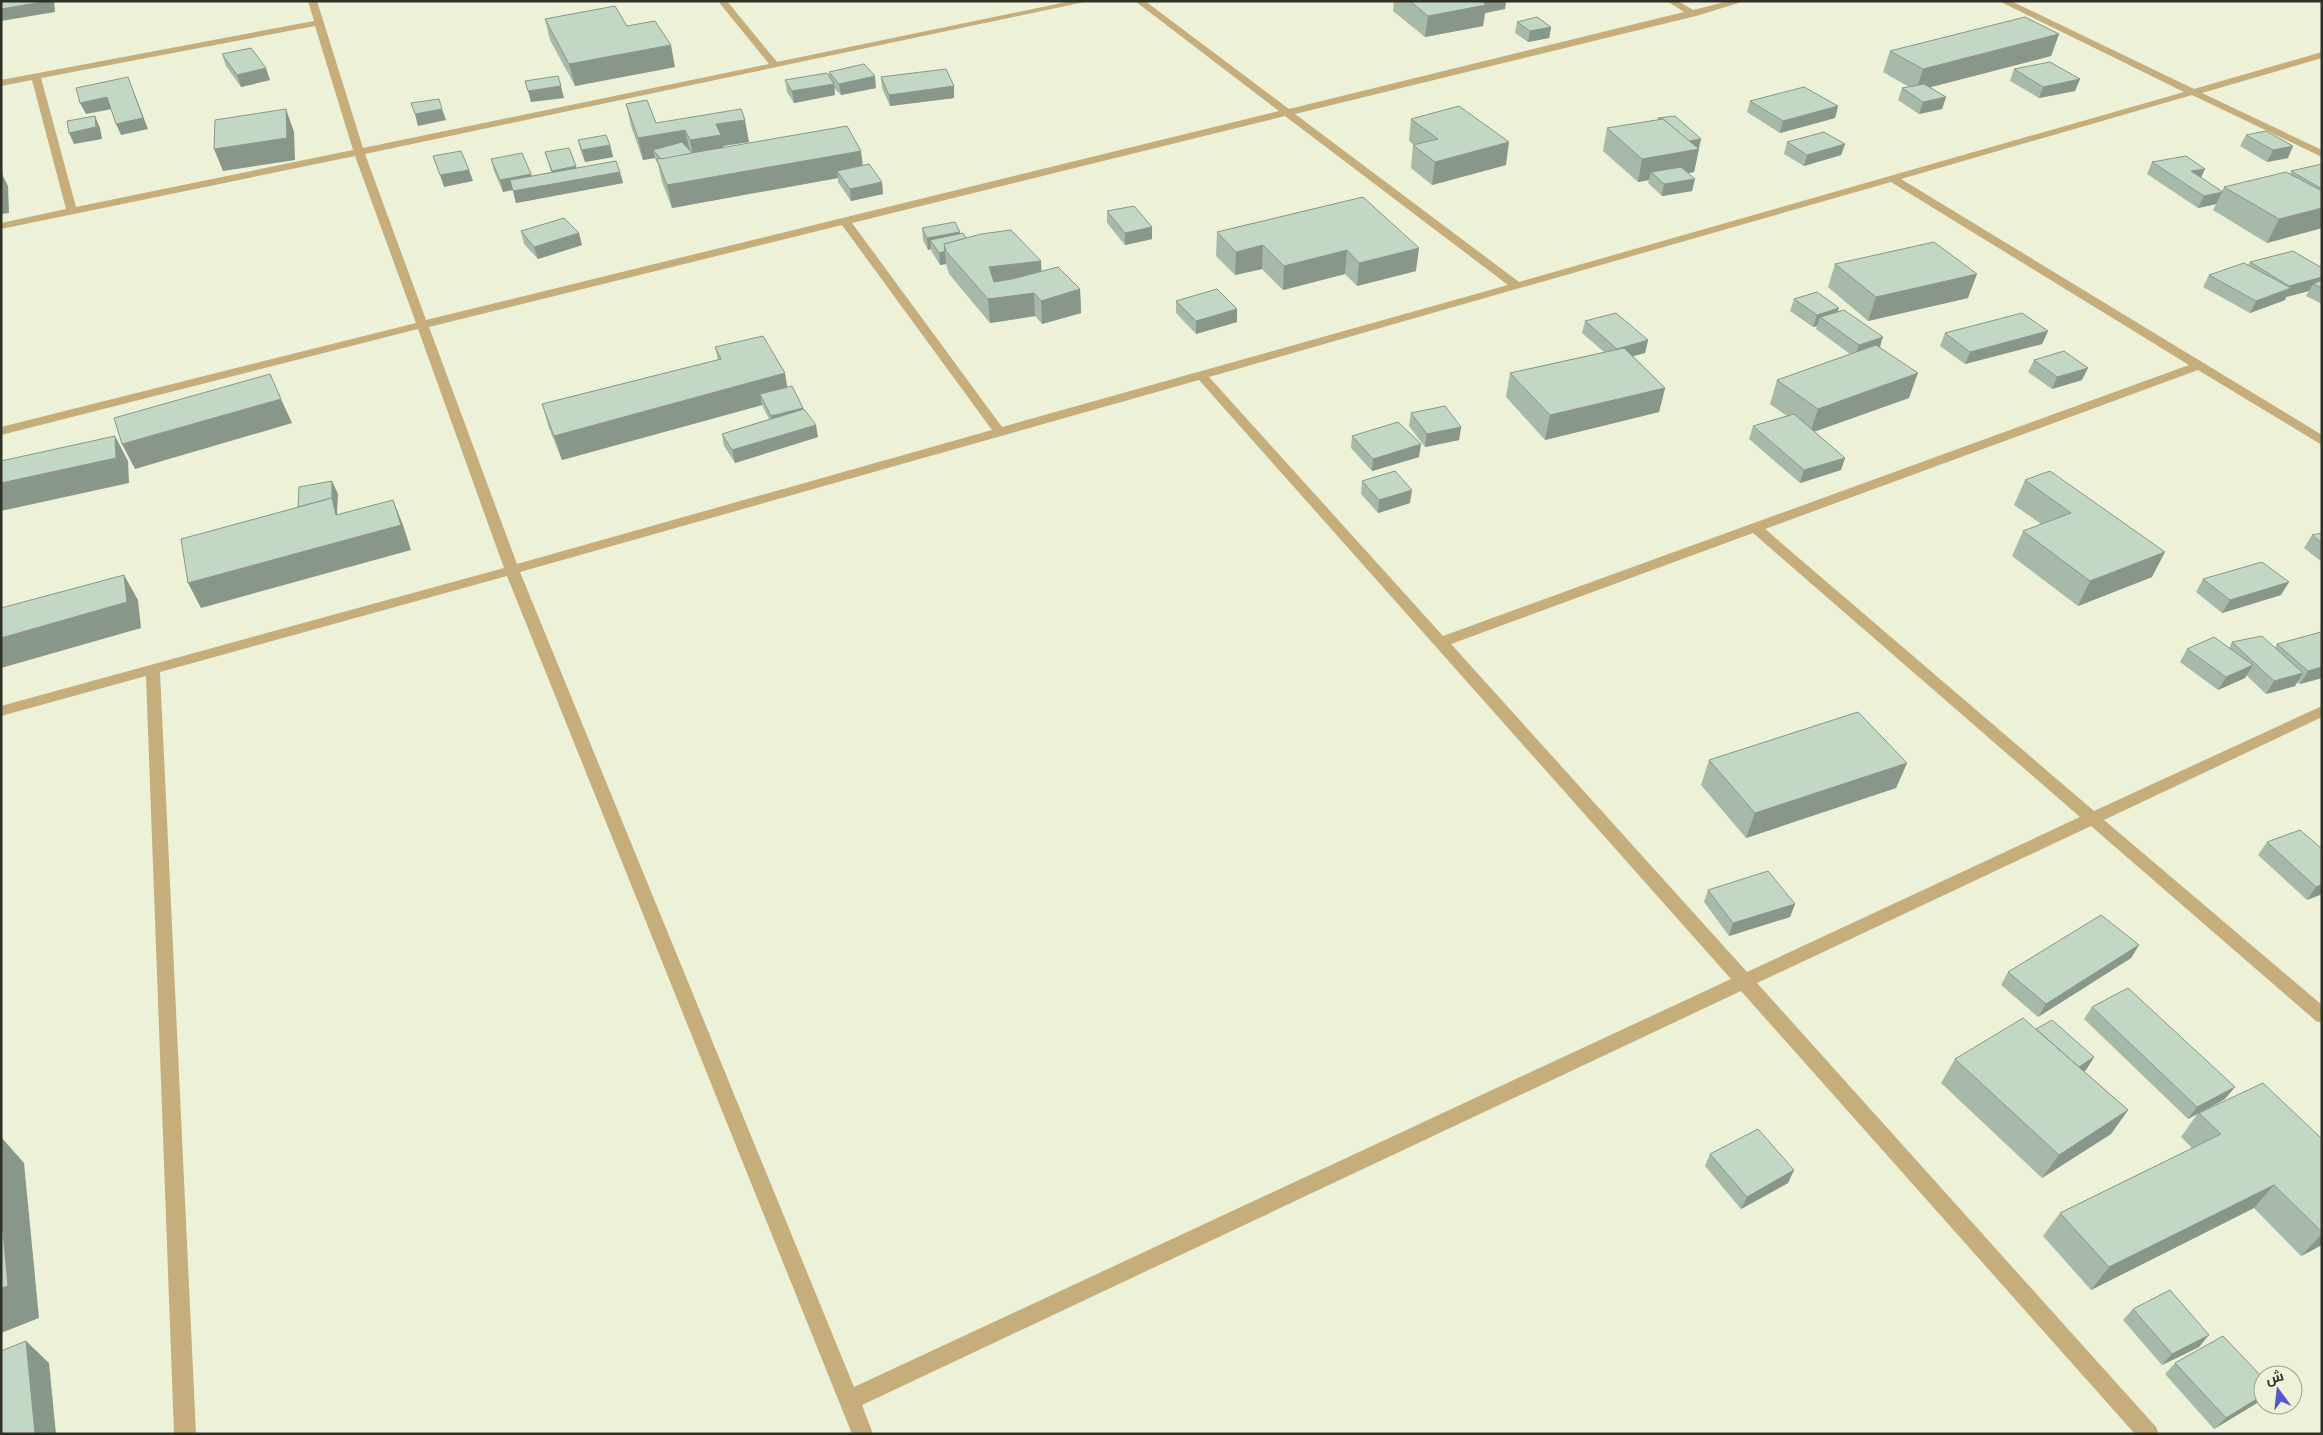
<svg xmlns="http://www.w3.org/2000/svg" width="2323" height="1435" viewBox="0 0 2323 1435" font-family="'Archivo Narrow',Cairo,sans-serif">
<rect width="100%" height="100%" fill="#ecf1d7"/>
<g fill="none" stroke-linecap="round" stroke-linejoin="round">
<path fill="#c5ad7c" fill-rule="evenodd" d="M308 1H317L363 148 769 64 718 1H727L777 62 1071 1H1089L365 154 426 320 1279 111 1135 1H1145L1289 109 1684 12 1667 1H1678L1693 10 1729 1H1745L1696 16 1295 114 1519 282 2184 92 1999 1H2011L2194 89 2322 52V58L2202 93 2322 150V157L2192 95 1901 179 2322 435V445L2198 370 1765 529 2094 811 2322 706V717L2104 820 2322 1005V1023L2316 1021 2091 826 1757 983 2156 1427 2159 1434H2135L1741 991 862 1405 873 1434H852L507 576 160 672 196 1434H174L146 676 1 716V706L504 568 418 329 1 435V427L416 323 355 156 1 229V223L66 209 32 80 1 86V80L314 21ZM315 26 353 150 76 207 41 78ZM1285 116 1508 285 1002 427 852 223ZM1891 182 2189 365 1443 636 1209 377ZM842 225 992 430 517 564 429 327ZM1199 380 1731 979 854 1387 520 572ZM1753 533 2080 817 1747 972 1451 644Z"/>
</g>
<g fill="#a7baa9">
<path d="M1394 1H1506L1505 9 1485 13 1483 26 1425 37 1393 11Z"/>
<path d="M545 19 627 26 675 67 575 86 550 40Z"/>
<path d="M1517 22 1551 27 1549 38 1528 42 1515 33Z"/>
<path d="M2059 34 2051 56 1930 87 1946 97 1942 109 1919 114 1898 100 1902 88 1909 87 1883 72 1890 51Z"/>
<path d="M222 54 270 80 241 87 226 66Z"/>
<path d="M2014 69 2080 79 2075 91 2039 98 2010 81Z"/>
<path d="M829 72 876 88 841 95 834 88 835 95 794 103 787 92 785 80 829 77Z"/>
<path d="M881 77 954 98 890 106 882 88Z"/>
<path d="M1750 101 1838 106 1835 118 1780 133 1747 112Z"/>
<path d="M626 104 656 123 749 142 723 146 724 148 863 165 882 182 883 194 851 201 838 182V178L672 208 662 182 658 164 656 161 655 158 643 160 631 126Z"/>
<path d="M1658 118 1701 139 1694 172 1688 173 1695 179 1692 191 1662 196 1648 183 1649 180 1638 182 1603 151 1607 128 1658 120Z"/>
<path d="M1411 119 1506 165 1432 185 1411 168 1413 145H1414L1409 141Z"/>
<path d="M2246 135 2288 158 2267 162 2240 146Z"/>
<path d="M578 140 610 145 613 157 585 162 581 152Z"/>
<path d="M1787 142 1845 144 1841 155 1804 166 1784 154Z"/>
<path d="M545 152 576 168 620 172 623 183 516 203 513 190 503 192 494 171 491 159 532 176 551 172Z"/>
<path d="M2152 162 2201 178 2222 191 2224 187 2290 174 2291 171 2322 164V228L2267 243 2213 210 2216 204 2198 208 2147 174Z"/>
<path d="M1363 197 1416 271 1357 286 1345 274 1283 290 1262 269 1235 275 1216 256 1217 232Z"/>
<path d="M1107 211 1152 239 1125 245 1107 223Z"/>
<path d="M922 228 960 232V234L966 238 1080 289 1081 313 1042 324 1035 316 990 323 949 274 946 264 940 265 932 252 931 249 928 250 923 240Z"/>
<path d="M521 231 582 245 538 259 524 244Z"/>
<path d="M2250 262 2322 268V304L2306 296 2309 291 2286 297 2285 300 2250 313 2203 287 2209 275 2248 265Z"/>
<path d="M1835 264 1968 298 1868 321 1828 287Z"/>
<path d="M1794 299 1838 311 1880 348 1909 398 1814 432 1845 458 1841 470 1800 483 1749 439 1753 426 1787 416 1770 404 1777 380 1850 354 1816 329 1817 326 1813 327 1790 311Z"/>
<path d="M1176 301 1237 309V322L1196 334 1176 313Z"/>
<path d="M1585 321 1648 340 1645 353 1633 356 1665 388 1659 412 1545 440 1506 397 1510 373 1604 352 1582 333Z"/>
<path d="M2048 331 2042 344 1965 364 1940 346 1945 333Z"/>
<path d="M715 347 787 387 803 409 818 437 735 463 724 446 722 434 769 419 762 405 562 460 549 428 542 404 718 360Z"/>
<path d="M2034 360 2082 380 2052 389 2028 372Z"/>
<path d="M1411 413 1461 427 1459 440 1425 447 1409 426Z"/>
<path d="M1352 436 1419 457 1372 471 1351 448Z"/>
<path d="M2050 471 2152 577 2078 606 2012 556 2023 531 2041 524 2014 505 2025 480Z"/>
<path d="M1362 481 1410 503 1378 513 1361 494Z"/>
<path d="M2322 533V562L2304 548 2312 535Z"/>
<path d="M2203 579 2281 595 2222 613 2196 592Z"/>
<path d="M2322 633V678L2300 684 2297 682 2295 686 2266 694 2246 675 2245 678 2218 690 2180 662 2187 649 2229 648 2232 642 2275 647 2277 644Z"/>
<path d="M1709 760 1907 763 1896 788 1746 838 1701 785Z"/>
<path d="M2267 842 2322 849V894L2307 900 2258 855Z"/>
<path d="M1708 890 1795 904 1790 917 1729 936 1704 902Z"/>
<path d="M2139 945 2131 958 2038 1017 2001 985 2008 972Z"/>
<path d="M2092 1007 2225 1099 2203 1111 2322 1139V1245L2301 1256 2254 1208 2091 1290 2043 1236 2060 1213 2192 1148 2181 1137 2198 1113 2188 1119 2084 1019Z"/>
<path d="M2036 1029 2094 1057 2086 1070 2084 1071 2128 1110 2111 1134 2042 1178 1941 1083 1955 1059Z"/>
<path d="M1710 1154 1794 1170 1788 1183 1741 1209 1705 1166Z"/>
<path d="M2133 1309 2199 1347 2162 1365 2123 1320Z"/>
<path d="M2175 1363 2262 1400 2214 1429 2165 1374Z"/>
</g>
<g fill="#889789">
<path d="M48 1H54L55 12 1 21V9Z"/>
<path d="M1491 1H1506L1505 9 1485 13 1483 26 1425 37 1428 16 1474 4Z"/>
<path d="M1551 27 1549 38 1528 42 1530 31Z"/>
<path d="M2059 34 2051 56 1916 91 1923 69Z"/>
<path d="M671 45 675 67 575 86 569 64Z"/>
<path d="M266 68 270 80 241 87 237 75Z"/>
<path d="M875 76 876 88 841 95 839 84Z"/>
<path d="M128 77 148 129 121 135 116 124Z"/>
<path d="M2080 79 2075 91 2039 98 2043 87Z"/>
<path d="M834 84 835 95 794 103 792 91Z"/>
<path d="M561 86 564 98 531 102 528 91Z"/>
<path d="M954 86V98L890 106 889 95Z"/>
<path d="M107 97 112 109 86 114 80 103Z"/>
<path d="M1946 97 1942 109 1919 114 1923 102Z"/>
<path d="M1838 106 1835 118 1780 133 1783 121Z"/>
<path d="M286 109 294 132 295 160 223 171 214 149Z"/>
<path d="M442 109 446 120 418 126 415 114Z"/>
<path d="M95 116 100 128 102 139 74 144 69 133Z"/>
<path d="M745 120 749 142 723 146 725 157 693 156 690 140 716 124Z"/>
<path d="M685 130 690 152 653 150 655 158 643 160 638 138Z"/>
<path d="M1701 139 1698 150 1699 149 1694 172 1658 178 1651 172 1649 180 1638 182 1642 159 1683 142Z"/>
<path d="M1509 142 1506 165 1432 185 1435 162Z"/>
<path d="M1845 144 1841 155 1804 166 1807 155Z"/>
<path d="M610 145 613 157 585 162 582 150Z"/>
<path d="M2293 146 2288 158 2267 162 2273 150Z"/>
<path d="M861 151 864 174 837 171 838 178 672 208 667 185Z"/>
<path d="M1 161 3 176 8 186 9 213 1 214Z"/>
<path d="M576 166 579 178 555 183 552 171Z"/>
<path d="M2205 169 2200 180 2191 171Z"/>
<path d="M469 170 473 181 444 187 440 175Z"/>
<path d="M620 172 623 183 516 203 513 191Z"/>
<path d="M531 174 535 185 503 192 500 180Z"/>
<path d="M1695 179 1692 191 1662 196 1664 184Z"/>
<path d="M882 182 883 194 851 201 850 189Z"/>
<path d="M2222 192 2216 204 2198 208 2204 196Z"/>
<path d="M2322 208V228L2267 243 2279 219Z"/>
<path d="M1152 227V239L1125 245V233Z"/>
<path d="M960 232 961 244H944L930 240 931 249 928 250 927 238Z"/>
<path d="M579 233 582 245 538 259 534 247Z"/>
<path d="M1263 245 1262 269 1235 275 1236 252Z"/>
<path d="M1419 248 1416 271 1357 286 1359 263Z"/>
<path d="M1347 250 1345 274 1283 290 1284 266Z"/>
<path d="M945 251 946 264 940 265 939 253Z"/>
<path d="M1041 261 1042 285 991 291 989 267Z"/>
<path d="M1977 274 1968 298 1868 321 1876 297Z"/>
<path d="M2322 277V288L2313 284 2309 291 2286 297 2285 300 2250 313 2256 301 2287 290 2289 286Z"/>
<path d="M1080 289 1081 313 1042 324 1041 301Z"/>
<path d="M1034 293 1035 316 990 323 988 299Z"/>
<path d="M1839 308 1835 320 1820 317 1817 326 1813 327 1817 315Z"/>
<path d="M1237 309V322L1196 334V321Z"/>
<path d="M2048 331 2042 344 1965 364 1970 352Z"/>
<path d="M1883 337 1879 350 1855 357 1859 345Z"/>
<path d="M1648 340 1645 353 1614 361 1617 349Z"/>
<path d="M2088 368 2082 380 2052 389 2057 377Z"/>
<path d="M785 373 789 398 760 394 762 405 562 460 554 436Z"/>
<path d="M1918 373 1909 398 1810 433 1818 409Z"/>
<path d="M1665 388 1659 412 1545 440 1550 415Z"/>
<path d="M281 399 292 423 135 469 122 444Z"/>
<path d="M803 408 805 421 774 429 771 416Z"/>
<path d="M816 425 818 437 735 463 732 450Z"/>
<path d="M1461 427 1459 440 1425 447 1427 434Z"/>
<path d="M115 436 128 461 129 483 1 511V483Z"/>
<path d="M1421 444 1419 457 1372 471 1373 459Z"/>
<path d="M1845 458 1841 470 1800 483 1804 470Z"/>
<path d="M332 481 338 494 337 513 342 523 393 500 403 525 411 550 201 608 188 583 304 529Z"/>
<path d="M1412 490 1410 503 1378 513 1379 500Z"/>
<path d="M2165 552 2152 577 2078 606 2090 581Z"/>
<path d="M124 575 138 600 141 628 1 668V638Z"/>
<path d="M2289 582 2281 595 2222 613 2230 600Z"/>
<path d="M2253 665 2245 678 2218 690 2226 677Z"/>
<path d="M2322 667V678L2300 684 2308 671Z"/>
<path d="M2303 673 2295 686 2266 694 2274 681Z"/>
<path d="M1907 763 1896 788 1746 838 1755 813Z"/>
<path d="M2322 884V894L2307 900 2316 887Z"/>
<path d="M1795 904 1790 917 1729 936 1733 923Z"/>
<path d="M2139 945 2131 958 2038 1017 2046 1004Z"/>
<path d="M2094 1057 2086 1070 2061 1085 2069 1072Z"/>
<path d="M2235 1087 2225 1099 2188 1119 2197 1107Z"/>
<path d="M2128 1110 2111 1134 2042 1178 2059 1155Z"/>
<path d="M1 1137 24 1163 39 1318 1 1333Z"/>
<path d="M1794 1170 1788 1183 1741 1209 1747 1197Z"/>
<path d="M2274 1185 2254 1208 2091 1290 2109 1267Z"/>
<path d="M2322 1234V1245L2301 1256Z"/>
<path d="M2209 1335 2199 1347 2162 1365 2172 1354Z"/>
<path d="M26 1341 49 1363 56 1434H35Z"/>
<path d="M2263 1395V1398L2262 1400 2214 1429 2226 1418Z"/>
</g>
<g fill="#c2d8c4" stroke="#889789">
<path d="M1 1H48L1 9Z"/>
<path d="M1410 1H1482L1486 5 1428 16Z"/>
<path d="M615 6 627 26 655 21 671 45 569 64 545 19Z"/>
<path d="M1537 17 1551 27 1530 31 1517 22Z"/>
<path d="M2025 17 2059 34 1923 69 1890 51Z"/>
<path d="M251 48 266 68 237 75 222 54Z"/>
<path d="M2050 62 2080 79 2043 87 2014 69Z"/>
<path d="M864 64 875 76 839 84 829 72Z"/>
<path d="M946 69 954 86 889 95 881 77Z"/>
<path d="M827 73 834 84 792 91 785 80Z"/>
<path d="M558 76 561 86 528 91 525 81Z"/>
<path d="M128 77 143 118 116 124 107 97 80 103 76 88Z"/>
<path d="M1924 84 1946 97 1923 102 1902 88Z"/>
<path d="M1804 87 1838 106 1783 121 1750 101Z"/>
<path d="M439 99 442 109 415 114 411 103Z"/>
<path d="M647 100 656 123 741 109 745 120 716 124 721 135 690 140 685 130 638 138 626 104Z"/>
<path d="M1459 106 1509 142 1435 162 1413 145 1438 139 1411 119Z"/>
<path d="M286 109 287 138 214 149 215 120Z"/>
<path d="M95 116 96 127 69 133 67 121Z"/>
<path d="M1675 116 1701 139 1689 141 1663 119H1660L1658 118Z"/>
<path d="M1663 119 1699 149 1642 159 1607 128Z"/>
<path d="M847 126 861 151 667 185 657 159Z"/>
<path d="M2266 131 2293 146 2273 150 2246 135Z"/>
<path d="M1824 132 1845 144 1807 155 1787 142Z"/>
<path d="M606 135 610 145 582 150 578 140Z"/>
<path d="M682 142 692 153 661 159 653 150Z"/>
<path d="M569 148 576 166 552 171 545 152Z"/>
<path d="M461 151 469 170 440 175 433 156Z"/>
<path d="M522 153 531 174 500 180 491 159Z"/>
<path d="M2186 156 2205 169 2191 171 2223 192 2204 196 2152 162Z"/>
<path d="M616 161 620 172 513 191 510 180Z"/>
<path d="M869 164 882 182 850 189 837 171Z"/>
<path d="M2322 164V189L2291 171Z"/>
<path d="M1681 167 1695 179 1664 184 1651 172Z"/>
<path d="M2286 172 2322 191V208L2279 219 2224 187Z"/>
<path d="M1363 197 1419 248 1359 263 1347 250 1284 266 1263 245 1236 252 1217 232Z"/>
<path d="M1134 206 1152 227 1125 233 1107 211Z"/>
<path d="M564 218 579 233 534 247 521 231Z"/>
<path d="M955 222 960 232 927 238 922 228Z"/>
<path d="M1011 230 1041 261 989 267 994 282 1012 279 1058 267 1080 289 1041 301 1034 293 988 299 946 251 944 244 981 234Z"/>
<path d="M963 233 966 238 944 244 945 251 939 253 930 240Z"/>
<path d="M1934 242 1977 274 1876 297 1835 264Z"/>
<path d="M2293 251 2322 268V277L2289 286 2250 262Z"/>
<path d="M2244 263 2291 288 2256 301 2209 275Z"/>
<path d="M2322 280V288L2313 284Z"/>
<path d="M1217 289 1237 309 1196 321 1176 301Z"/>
<path d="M1817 292 1839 308 1817 315 1794 299Z"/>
<path d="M1844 310 1883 337 1859 345 1820 317Z"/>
<path d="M1616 313 1648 340 1617 349 1585 321Z"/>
<path d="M2022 313 2048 331 1970 352 1945 333Z"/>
<path d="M763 336 785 373 554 436 542 404 721 359 715 347Z"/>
<path d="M1876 345 1918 373 1818 409 1777 380Z"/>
<path d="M1624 348 1665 388 1550 415 1510 373Z"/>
<path d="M2064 351 2088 368 2057 377 2034 360Z"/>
<path d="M270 374 281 399 122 444 114 418Z"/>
<path d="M792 386 803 408 771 416 760 394Z"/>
<path d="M1445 406 1461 427 1427 434 1411 413Z"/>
<path d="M804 409 816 425 732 450 722 434Z"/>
<path d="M1794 414 1845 458 1804 470 1753 426Z"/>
<path d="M1398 422 1421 444 1373 459 1352 436Z"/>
<path d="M115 436 116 458 1 483V461Z"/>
<path d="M1395 471 1412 490 1379 500 1362 481Z"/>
<path d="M2050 471 2165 552 2090 581 2023 531 2071 513 2025 480Z"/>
<path d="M332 481V500V498L298 507 299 487Z"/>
<path d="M332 498 336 515 393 500 401 525 188 583 181 539Z"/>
<path d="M2322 533V543L2312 535Z"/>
<path d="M2262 562 2289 582 2230 600 2203 579Z"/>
<path d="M124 575 127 602 1 638V608Z"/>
<path d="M2321 632 2322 633V667L2308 671 2277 644Z"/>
<path d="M2262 636 2303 673 2274 681 2232 642Z"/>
<path d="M2214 637 2253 665 2226 677 2187 649Z"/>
<path d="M1858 712 1907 763 1755 813 1709 760Z"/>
<path d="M2300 830 2322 849V884L2316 887 2267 842Z"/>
<path d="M1768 871 1795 904 1733 923 1708 890Z"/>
<path d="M2101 915 2139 945 2046 1004 2008 972Z"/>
<path d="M2128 988 2235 1087 2197 1107 2092 1007Z"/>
<path d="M2023 1018 2128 1110 2059 1155 1955 1059Z"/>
<path d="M2052 1020 2094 1057 2079 1067 2036 1029Z"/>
<path d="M2263 1083 2322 1139V1232L2274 1185 2109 1267 2060 1213 2221 1134 2199 1113Z"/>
<path d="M1758 1129 1794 1170 1747 1197 1710 1154Z"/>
<path d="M1 1210 8 1286 1 1288Z"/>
<path d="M2170 1290 2209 1335 2172 1354 2133 1309Z"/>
<path d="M2223 1336 2263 1378V1395L2226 1418 2175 1363Z"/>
<path d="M26 1341 35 1434H1V1351Z"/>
</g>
<rect width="2323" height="1435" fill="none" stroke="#2f3127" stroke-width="5"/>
<g transform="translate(2278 1390) rotate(345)"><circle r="24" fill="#ecf1d7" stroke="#a0a491"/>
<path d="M0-4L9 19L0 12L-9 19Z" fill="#5457ce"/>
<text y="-8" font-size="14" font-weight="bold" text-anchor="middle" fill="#2f3127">ش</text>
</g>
</svg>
